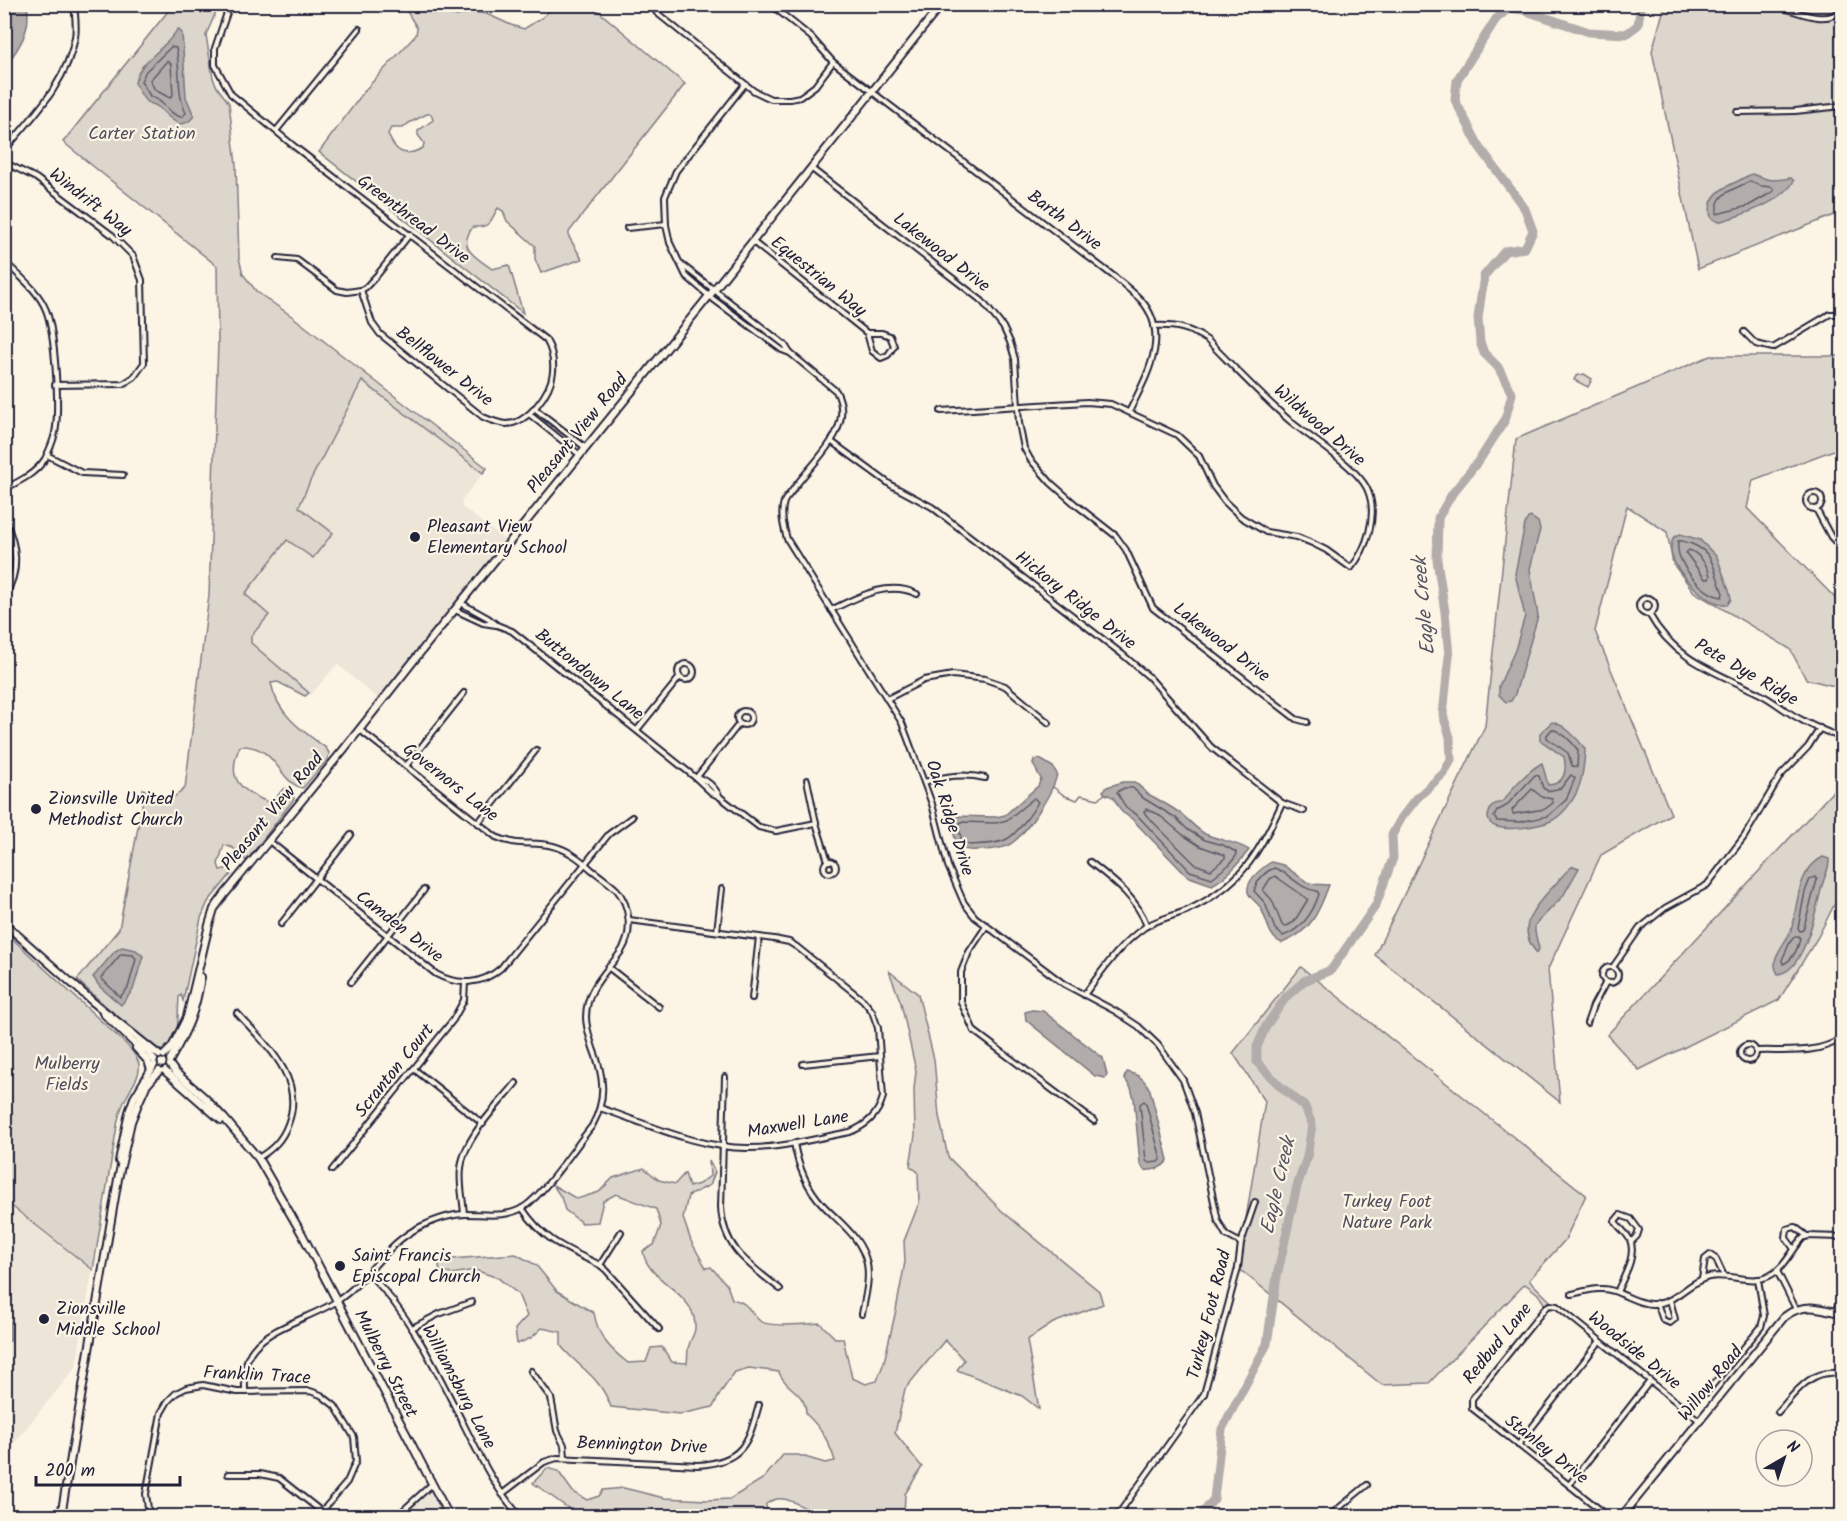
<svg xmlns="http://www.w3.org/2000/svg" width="1847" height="1521" viewBox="0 0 1847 1521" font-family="Kalam,sans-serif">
<rect width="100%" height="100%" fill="#fcf5e5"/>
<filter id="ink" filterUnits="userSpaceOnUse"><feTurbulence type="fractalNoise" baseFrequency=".0167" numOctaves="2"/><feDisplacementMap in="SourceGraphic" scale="12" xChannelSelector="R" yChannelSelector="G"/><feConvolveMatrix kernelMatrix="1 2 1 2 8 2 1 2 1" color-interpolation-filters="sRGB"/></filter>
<g filter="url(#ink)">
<g fill="#ece5d8">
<path d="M363 381 483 473 461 501 462 507 506 541 378 699 337 664 311 695 251 643 245 594 287 540 332 534 299 507 310 481Z"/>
<path d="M5 1203 92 1271 76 1367 5 1454Z"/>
<path d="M430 1491 446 1516H401L424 1495Z"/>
</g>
<g fill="#dcd6cc" stroke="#7f7c84" stroke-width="1.5" fill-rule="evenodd">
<path d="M173 5H219L206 35 213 78 217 87 229 103 236 165 239 258 243 274 257 292 293 317 487 468 483 473 362 381 310 481 299 507 333 533 313 558 287 540 245 594 269 615 251 636V643L309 693 305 696 278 682 271 683C277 714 301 730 326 748L329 753 328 759 303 788C277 782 278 745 240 746 226 777 238 790 268 802L276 798 283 789 287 788 293 793 294 799 248 859 245 860 233 848 224 845 218 864 220 870 230 868 232 873 208 902 201 918 183 1001 181 995 179 997 177 1036 164 1051 152 1048 77 980 119 929 142 806 143 789C160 800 169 805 185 788L209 595 218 343 217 266 63 142Z"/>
<path d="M403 5H424L434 10 457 16 472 12 487 14 511 25 524 29 543 17 555 5H591L685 84 569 232V237L582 259 541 273 535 259V246L507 221 503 211 498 208C490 221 491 228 473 227 456 248 476 257 492 269L509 265 523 313 319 152 366 89 416 35 417 28ZM427 114H431L433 120 418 131V135L424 143 423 148C404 158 395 152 388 134L391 128H403L409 123Z"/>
<path d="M1665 5H1842V212L1698 269 1652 51Z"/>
<path d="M1710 356H1842V447L1753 480 1747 508 1842 605V688L1806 679 1790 649 1694 592 1673 564 1667 532 1627 506 1595 631 1671 814 1601 855 1548 969 1560 1102 1375 955 1485 726 1516 439Z"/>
<path d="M1584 374 1592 379 1588 387 1574 380 1576 376Z"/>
<path d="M1836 788 1842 791V889L1818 937 1779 1000 1639 1070 1607 1035Z"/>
<path d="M4 931 126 1044C148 1067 139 1073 126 1098 122 1105 120 1113 118 1120L93 1270 5 1201Z"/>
<path d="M1301 967 1586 1195 1565 1240 1529 1280 1551 1302 1545 1305 1538 1294 1525 1284 1429 1383 1382 1385 1238 1268 1265 1101 1233 1053Z"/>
<path d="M889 971 918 994 934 1059 939 1116 948 1157 1002 1211 1099 1291 1103 1304 1053 1323 1027 1340 1039 1409 1022 1396 957 1370 964 1360 945 1340 905 1389 895 1433 922 1467 905 1494 904 1516 880 1514 879 1516C862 1516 844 1518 827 1516 804 1514 788 1488 766 1504L767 1516H651L641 1510 625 1516H579L533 1483 547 1468 558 1471 573 1492 587 1500 599 1496 603 1490 624 1488 664 1498 707 1500 730 1499 764 1478 783 1455H798L825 1463 835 1461C829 1441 821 1428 806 1414 806 1391 785 1390 779 1372L749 1368 735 1372 721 1392 713 1407 680 1414 611 1407C599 1375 581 1370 561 1346V1332L542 1328 531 1338 517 1344 515 1329 527 1316 518 1294 498 1278 475 1270 452 1274 440 1272 438 1260 516 1254 536 1265 557 1291 594 1313C598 1337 610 1349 628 1363L646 1362 651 1348 662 1347 672 1362 687 1363C688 1358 687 1350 689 1345 693 1333 697 1333 694 1318 689 1291 646 1279 643 1251L654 1245 661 1225 656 1209 616 1194 603 1201 598 1222 582 1223 565 1210 561 1197 553 1185 577 1199 599 1192 613 1178 644 1168 659 1180 675 1184 685 1173 689 1187 699 1184 710 1176 709 1161 715 1172 710 1185 688 1196 683 1218 691 1241 706 1268 711 1267 727 1285 732 1299C751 1304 747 1310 760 1321 769 1328 808 1324 820 1323L835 1338H843L852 1378 866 1384 877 1381 884 1362 896 1310 905 1262 904 1241 919 1203 918 1172 910 1166 915 1135 914 1089 916 1071 901 1003Z"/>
</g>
<g fill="#b2adab" stroke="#78757e" stroke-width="1.5">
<path d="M5 4 27 5C32 30 19 48 5 67Z"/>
<path d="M178 29 182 33 186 97 194 116C180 134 169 116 158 107 154 103 149 105 145 100 141 96 138 88 135 83 138 65 153 57 165 44 170 40 174 34 178 29Z"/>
<path d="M1752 174C1770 181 1772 181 1791 178L1794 181C1782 203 1740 216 1718 222L1711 218C1706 196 1722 188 1738 181 1743 178 1747 176 1752 174Z"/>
<path d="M1531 517 1538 522 1540 529 1530 569 1538 616 1515 694 1511 701 1506 702 1499 695V686L1515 650 1525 616 1515 574 1525 524 1528 518Z"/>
<path d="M1680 534 1700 540 1717 557 1730 593 1731 599 1728 604C1709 607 1677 574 1672 556 1670 550 1671 544 1673 538Z"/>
<path d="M1552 722C1564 724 1578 739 1585 749 1584 767 1582 787 1571 802 1567 809 1558 818 1551 821 1540 826 1489 837 1488 817 1488 814 1491 807 1493 805 1496 803 1500 803 1502 802 1507 798 1510 791 1514 787 1522 778 1531 769 1542 763L1548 785C1565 784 1567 771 1564 757L1540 740V733Z"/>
<path d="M1040 759 1053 767 1057 774C1054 792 1026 833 1012 843 1003 850 986 850 976 850 968 851 960 850 956 841 953 835 953 825 952 819L953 816 996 817 1005 815 1038 786 1041 779 1033 764 1034 760Z"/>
<path d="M1123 782H1134C1140 785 1143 791 1148 794 1159 800 1170 806 1180 813 1189 820 1195 828 1205 834 1218 840 1237 842 1249 850 1238 864 1227 877 1212 885L1187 876 1132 819 1122 812 1113 797 1105 794 1103 791 1107 787Z"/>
<path d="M1823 857 1829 859C1830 868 1824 877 1822 886 1816 907 1805 972 1778 974 1767 957 1788 943 1792 927 1798 904 1797 870 1823 857Z"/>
<path d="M1271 862 1283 865 1310 884 1329 885C1319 912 1311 932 1282 943 1267 937 1268 919 1260 907 1257 902 1249 898 1248 892 1246 880 1262 868 1271 862Z"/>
<path d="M1573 866 1579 868 1563 896 1535 925V932L1539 949 1537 953C1516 929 1532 909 1550 890 1558 882 1564 872 1573 866Z"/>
<path d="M122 947 136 950 143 956 133 990 121 1005 100 987 93 977 115 951Z"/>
<path d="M1032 1010 1043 1011 1103 1058 1107 1075 1105 1078 1095 1076 1026 1020 1025 1012Z"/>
<path d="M1127 1072C1139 1074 1145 1080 1150 1090L1168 1160C1163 1168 1153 1171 1144 1170L1140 1163 1134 1099 1131 1088 1124 1078Z"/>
<path d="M4 1303C9 1311 12 1331 10 1341L5 1343Z"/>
</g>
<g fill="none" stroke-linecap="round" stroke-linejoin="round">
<g stroke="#5c5a68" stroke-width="1.5">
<path d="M171 47 176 48C181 69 176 93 186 113L181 117C167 114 166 101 150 96L141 81 146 71Z"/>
<path d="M167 61 171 64 173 95 170 98 155 90 150 80Z"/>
<path d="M1750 181 1761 186 1772 187 1774 191 1748 206 1717 214C1715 192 1734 190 1750 181Z"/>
<path d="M1682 541C1716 549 1712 567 1723 593L1722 597C1702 595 1674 562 1678 541Z"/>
<path d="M1689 550C1699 553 1708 566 1710 576L1709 579H1705L1686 553Z"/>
<path d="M1552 729C1562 732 1572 742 1578 750L1577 767 1572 766 1568 753 1547 738V735Z"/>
<path d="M1535 775 1539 776 1543 788 1548 791 1561 788 1571 775 1575 778 1566 800 1548 816 1520 822 1497 821 1494 817 1497 811 1506 806Z"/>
<path d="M1124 788H1133L1143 798 1176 818 1188 830 1205 840 1223 845 1236 852V856L1230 864 1212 878 1190 871 1136 814 1126 808 1117 792Z"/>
<path d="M1532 789 1542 797 1552 799 1553 803 1545 809 1513 814 1512 810Z"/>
<path d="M1034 798 1038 802C1033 811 1017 834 1007 839 997 845 980 844 969 845L961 839 959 825 961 822 996 823 1007 820Z"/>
<path d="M1146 809 1158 814 1183 835 1200 846 1225 855V858L1211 870 1195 864 1147 816 1144 812Z"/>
<path d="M1274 868C1290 873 1299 889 1317 891L1319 894C1313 913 1302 929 1283 936L1275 929 1265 903 1254 891C1257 881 1264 872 1274 868Z"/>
<path d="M1275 876 1308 899 1294 922 1285 927 1282 925 1272 900 1263 890 1270 879Z"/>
<path d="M1815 877 1817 880 1803 930 1800 931 1798 928 1805 892 1810 879Z"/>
<path d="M1795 936H1798L1800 938C1798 948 1793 960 1783 964L1782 960 1790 942Z"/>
<path d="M121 954 133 955 136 959 128 988 120 997 101 978Z"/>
<path d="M1144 1101 1146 1103 1161 1159 1158 1162 1149 1163 1146 1161 1140 1104Z"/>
</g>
<path stroke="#78757e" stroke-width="1.5" d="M1053 787 1065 796 1077 800 1081 795 1098 799 1105 794"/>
<path stroke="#b2adab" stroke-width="9" d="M1200 1516 1214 1499 1222 1429 1267 1344 1277 1276 1297 1186 1307 1157 1312 1125 1305 1107 1280 1086 1257 1062V1047L1266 1026 1286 997 1304 981 1331 970 1376 905 1393 858 1392 835 1402 817 1417 798 1444 773 1451 760 1450 737 1443 715 1449 656 1445 612 1437 560 1438 518 1452 494 1480 459 1505 420 1512 394 1498 367 1484 353 1480 342 1478 318 1484 276 1505 251 1525 248 1533 231 1525 209 1479 146 1455 100 1457 80 1496 19 1509 8 1523 10 1589 32 1626 34 1638 25 1641 4"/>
<g stroke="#22223b" stroke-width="8">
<g id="street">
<path d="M230 4 215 48V65L231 94 295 147 546 340C552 350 554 360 553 372 551 392 528 424 506 424 498 423 490 420 483 417L380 334 372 323 361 290"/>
<path d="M650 4 657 13 754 91 771 99H790L800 97 815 86 833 62"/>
<path d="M770 4 811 37 833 62 1116 278C1124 285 1133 292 1141 300 1172 335 1146 377 1129 412"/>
<path d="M1787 9C1804 14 1828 25 1842 9"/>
<path d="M745 84 676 171 665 197 666 225 670 243 686 276 709 296 782 350 790 353 836 391C857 430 811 462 792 491 790 494 785 499 784 502 780 514 784 528 787 539L902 723 932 804 948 866 964 903 975 917 1064 984 1115 1011 1138 1026 1158 1045 1183 1080 1195 1113 1218 1221 1226 1235 1241 1243"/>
<path d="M1737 112 1795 111 1842 106"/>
<path d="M276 131 359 29"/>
<path d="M4 151C33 116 67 83 75 37 77 27 75 15 74 4"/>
<path d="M4 162 36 178 112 235 133 256 142 280 144 363 134 377 123 384 55 385"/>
<path d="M812 169 982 301 1003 327 1010 342 1015 359 1019 423 1024 448 1030 459 1051 483 1075 504 1116 536 1126 550 1153 608 1296 719 1307 722"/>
<path d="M627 228 666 224"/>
<path d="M753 242 867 333 872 351 881 358 888 355 894 346 890 336 882 333H867"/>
<path d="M278 258 297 260 337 290 347 292 361 290 366 287 378 274 410 234"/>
<path d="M4 261C19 276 38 290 46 310 55 332 60 409 55 433 53 442 49 451 45 459 35 474 20 481 4 489"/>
<path d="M682 265 785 345 790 353"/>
<path d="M1744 332 1756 344 1773 348 1830 314H1842"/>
<path d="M534 408 586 448"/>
<path d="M941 411 1087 402 1111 404 1177 435 1199 456 1213 486 1225 502 1241 517 1266 532 1297 537 1312 543 1326 550 1351 568C1367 549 1378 515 1368 491 1359 468 1309 437 1290 421 1261 396 1234 367 1207 340 1189 328 1176 325 1154 326"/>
<path d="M529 414 580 455"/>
<path d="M832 442 891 485 932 507 1122 654 1149 677 1211 747 1282 803 1304 811"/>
<path d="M47 455 82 473 123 475"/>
<circle cx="1814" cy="501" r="8"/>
<path d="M1816 509 1831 537 1842 549"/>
<path d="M4 518C17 545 21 571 4 597"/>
<path d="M4 544 6 557 4 572"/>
<circle cx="1647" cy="606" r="8"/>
<path d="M461 603 488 618 497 625 512 631 696 778 712 793 720 797 759 827 776 831 816 823"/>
<path d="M455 610 483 623 496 625"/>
<path d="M831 610C858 597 888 580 917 594"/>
<path d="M1649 614C1674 660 1716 672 1760 694 1774 701 1786 712 1800 719 1813 727 1828 732 1842 738"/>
<circle cx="686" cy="672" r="8"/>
<path d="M887 699 924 680 953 675 985 679 1005 686 1049 723"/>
<circle cx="744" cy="718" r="7"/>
<path d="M637 730 680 677"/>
<path d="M406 766 464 693"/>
<path d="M696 778 739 724"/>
<path d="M697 778C707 779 715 788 720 797"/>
<path d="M807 780 816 823 828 861"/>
<path d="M924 782C946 776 963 773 985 778"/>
<path d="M478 823 536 750"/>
<path d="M269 841 436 974C458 986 482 985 501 968L609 834 632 817"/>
<circle cx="830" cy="867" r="6"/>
<path d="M1090 862C1114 881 1136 897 1147 926"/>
<path d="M281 924 351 835"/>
<path d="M987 925 969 952 961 972V1002L974 1031 1094 1121"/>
<path d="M717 931 722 889"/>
<circle cx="1610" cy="975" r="8"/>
<path d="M608 967 659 1007"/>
<path d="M1613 967 1640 928 1665 908 1707 885 1744 837 1781 775 1808 747 1820 728"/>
<path d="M351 982 424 890"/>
<path d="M1084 995C1103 970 1119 945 1145 927 1158 919 1174 916 1188 910 1241 885 1259 854 1282 803"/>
<path d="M752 998 759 937"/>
<path d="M237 1013C265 1044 306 1078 288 1124 282 1140 273 1149 258 1158"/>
<path d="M1587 1023 1593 1006 1606 982"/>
<circle cx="1748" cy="1053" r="8"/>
<path d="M1756 1051C1786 1050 1817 1055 1842 1038"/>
<path d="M803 1064 880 1056"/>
<path d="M414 1069 483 1124"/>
<path d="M725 1077 721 1207C723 1249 750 1265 780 1289"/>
<path d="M1842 1088 1841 1093 1842 1098"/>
<path d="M600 1108C648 1124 699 1149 750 1148 783 1148 817 1138 850 1132 867 1125 878 1115 883 1097L878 1028 872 1011 863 1000 797 947 789 942 774 939 629 920"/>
<path d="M794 1143C798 1166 807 1188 823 1205 840 1223 862 1238 867 1264 870 1280 865 1298 862 1314"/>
<path d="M332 1170 453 1020 464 1000 465 983"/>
<path d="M522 1208C545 1242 565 1248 600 1265L606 1270 659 1329"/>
<path d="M464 1214C463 1199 459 1183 461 1168 464 1137 497 1107 516 1083"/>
<path d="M1794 1249 1786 1238 1787 1229 1795 1227 1807 1236"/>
<path d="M600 1265 621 1232"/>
<path d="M1777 1271 1796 1309"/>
<path d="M368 1273C412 1316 438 1374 465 1427 481 1459 496 1490 520 1516"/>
<path d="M1702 1279 1705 1259 1710 1255 1716 1259 1724 1276"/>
<path d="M1617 1292C1623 1278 1637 1256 1630 1240 1627 1233 1619 1228 1615 1221L1620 1215 1631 1219 1639 1230 1637 1236 1631 1242"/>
<path d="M1572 1294C1589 1290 1604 1285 1621 1294 1631 1298 1641 1304 1652 1304 1675 1305 1688 1281 1709 1277 1729 1273 1751 1285 1769 1276 1785 1268 1791 1251 1803 1238L1808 1236 1839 1237"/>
<path d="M1657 1303 1663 1320 1670 1323 1675 1319 1670 1300"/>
<path d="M1835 1312 1842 1295"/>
<path d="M412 1328 439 1314 472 1302"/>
<path d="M531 1371 551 1398 557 1431 564 1445 565 1457"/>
<path d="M245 1392C245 1376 243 1361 254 1348 272 1326 313 1317 337 1301 369 1280 386 1242 422 1226 435 1220 452 1214 466 1214 486 1214 507 1218 524 1207 545 1193 575 1147 592 1126 607 1099 604 1076 593 1048 590 1038 586 1028 586 1017 586 988 607 972 622 950 633 932 630 906 617 890 610 883 600 876 592 870 581 860 569 850 553 846 532 841 518 847 496 837L360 730"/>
<path d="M1695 1395 1706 1393 1761 1327 1764 1316 1758 1279"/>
<path d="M1778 1412C1796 1392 1812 1367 1842 1374"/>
<path d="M1518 1445 1600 1341"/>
<path d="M228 1474H260L279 1478 322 1512"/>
<path d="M1569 1485 1650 1381"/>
<path d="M502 1494 544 1462 557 1458 698 1465C743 1462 748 1443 759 1405"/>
<path d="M149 1516 146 1494 161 1413 168 1401 176 1393 186 1388 203 1385 237 1392 310 1391 321 1395 335 1406 354 1437 356 1461 347 1482 318 1516"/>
<path d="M397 1516 431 1485"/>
<path d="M1117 1516 1204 1394 1238 1268 1241 1243 1255 1202"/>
<path d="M1329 1516 1367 1485"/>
<path d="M1608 1516 1472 1408V1399L1546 1307 1550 1305 1557 1306 1700 1421"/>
</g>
</g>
<g stroke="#22223b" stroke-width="10">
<g id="secondary">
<path d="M4 923 93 1002 159 1055"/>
<path d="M103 1013 133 1042 148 1052 154 1060"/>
<path d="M136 1048 148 1061 151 1070"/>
<path d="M164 1055 172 1047 187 1017 209 925 214 909 225 894 344 749 427 644 709 296 942 4"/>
<path d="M170 1060C188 1028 195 1014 201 977"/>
<path d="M170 1065 175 1072 204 1097 224 1118 258 1158 302 1234 449 1516"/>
<path d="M165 1071 221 1120"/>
<path d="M119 1161 129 1112 134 1098 154 1065"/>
<path d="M61 1516 118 1179 131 1122 138 1104 146 1086 159 1071"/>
<path d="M1622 1516 1784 1317C1803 1302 1821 1308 1842 1314"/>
</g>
</g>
<use href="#street" stroke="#fcf5e5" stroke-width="4"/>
<use href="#secondary" stroke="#fcf5e5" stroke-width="6"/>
</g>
</g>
<g fill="#22223b" stroke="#fcf5e5" stroke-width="2">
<circle cx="415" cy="537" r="6"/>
<circle cx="36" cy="809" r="6"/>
<circle cx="340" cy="1266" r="6"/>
<circle cx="44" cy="1319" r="6"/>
</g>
<g text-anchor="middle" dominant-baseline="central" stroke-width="4.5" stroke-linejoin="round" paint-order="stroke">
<g font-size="18" fill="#504f5f" stroke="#fcf5e5">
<text x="142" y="134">Carter Station</text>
<text x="67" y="1064">Mulberry<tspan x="67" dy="21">Fields</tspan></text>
<text x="1387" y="1202">Turkey Foot<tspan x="1387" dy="21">Nature Park</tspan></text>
</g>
<g font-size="18" fill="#22223b" stroke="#fcf5e5">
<text transform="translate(90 203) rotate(38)">Windrift Way</text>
<text transform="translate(413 220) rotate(37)">Greenthread Drive</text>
<text transform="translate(1064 221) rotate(37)">Barth Drive</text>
<text transform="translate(941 253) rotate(38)">Lakewood Drive</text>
<text transform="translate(818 277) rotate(39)">Equestrian Way</text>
<text transform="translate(444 367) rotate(38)">Bellflower Drive</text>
<text transform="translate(1319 426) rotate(41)">Wildwood Drive</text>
<text transform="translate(578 434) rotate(-51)">Pleasant View Road</text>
<text transform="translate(1075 601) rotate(38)">Hickory Ridge Drive</text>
<text transform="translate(1221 643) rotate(38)">Lakewood Drive</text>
<text transform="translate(1746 673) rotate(30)">Pete Dye Ridge</text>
<text transform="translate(589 675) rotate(39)">Buttondown Lane</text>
<text transform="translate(450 783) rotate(38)">Governors Lane</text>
<text transform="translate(273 812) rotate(-50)">Pleasant View Road</text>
<text transform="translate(949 818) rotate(72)">Oak Ridge Drive</text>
<text transform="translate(399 927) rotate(38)">Camden Drive</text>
<text transform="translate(395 1071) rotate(-51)">Scranton Court</text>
<text transform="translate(798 1125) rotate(-9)">Maxwell Lane</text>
<text transform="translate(1210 1315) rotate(-76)">Turkey Foot Road</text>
<text transform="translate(1498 1344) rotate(-51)">Redbud Lane</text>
<text transform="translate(1634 1351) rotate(39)">Woodside Drive</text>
<text transform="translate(385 1364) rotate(63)">Mulberry Street</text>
<text transform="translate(257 1376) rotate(3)">Franklin Trace</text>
<text transform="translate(1711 1384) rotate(-51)">Willow Road</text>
<text transform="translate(458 1387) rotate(62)">Williamsburg Lane</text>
<text transform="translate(642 1446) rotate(2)">Bennington Drive</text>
<text transform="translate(1546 1450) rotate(38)">Stanley Drive</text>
</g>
<g font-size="18" fill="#22223b" stroke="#fcf5e5" text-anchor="start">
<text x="427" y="527">Pleasant View<tspan x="427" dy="21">Elementary School</tspan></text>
<text x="48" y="799">Zionsville United<tspan x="48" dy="21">Methodist Church</tspan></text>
<text x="352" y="1256">Saint Francis<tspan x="352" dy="21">Episcopal Church</tspan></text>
<text x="56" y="1309">Zionsville<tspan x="56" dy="21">Middle School</tspan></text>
</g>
<g font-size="20" font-style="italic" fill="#545362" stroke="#fcf5e5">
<text transform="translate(1425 606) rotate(-95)">Eagle Creek</text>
<text transform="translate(1279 1186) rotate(-77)">Eagle Creek</text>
</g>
</g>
<rect width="1847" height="1521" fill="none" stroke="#fcf5e5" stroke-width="24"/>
<rect x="12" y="12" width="1823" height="1497" fill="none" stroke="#22223b" stroke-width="2" filter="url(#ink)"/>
<g transform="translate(1784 1458) rotate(39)"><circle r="28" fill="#fcf5e5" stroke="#a5a1a1" stroke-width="1.5"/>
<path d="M0-4.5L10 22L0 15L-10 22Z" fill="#22223b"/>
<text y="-9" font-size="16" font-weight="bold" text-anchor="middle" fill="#22223b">N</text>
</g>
<path d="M36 1476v9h144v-9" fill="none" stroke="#22223b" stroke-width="3"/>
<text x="45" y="1476" font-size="18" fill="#22223b" stroke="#fcf5e5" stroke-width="4.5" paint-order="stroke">200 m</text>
</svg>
